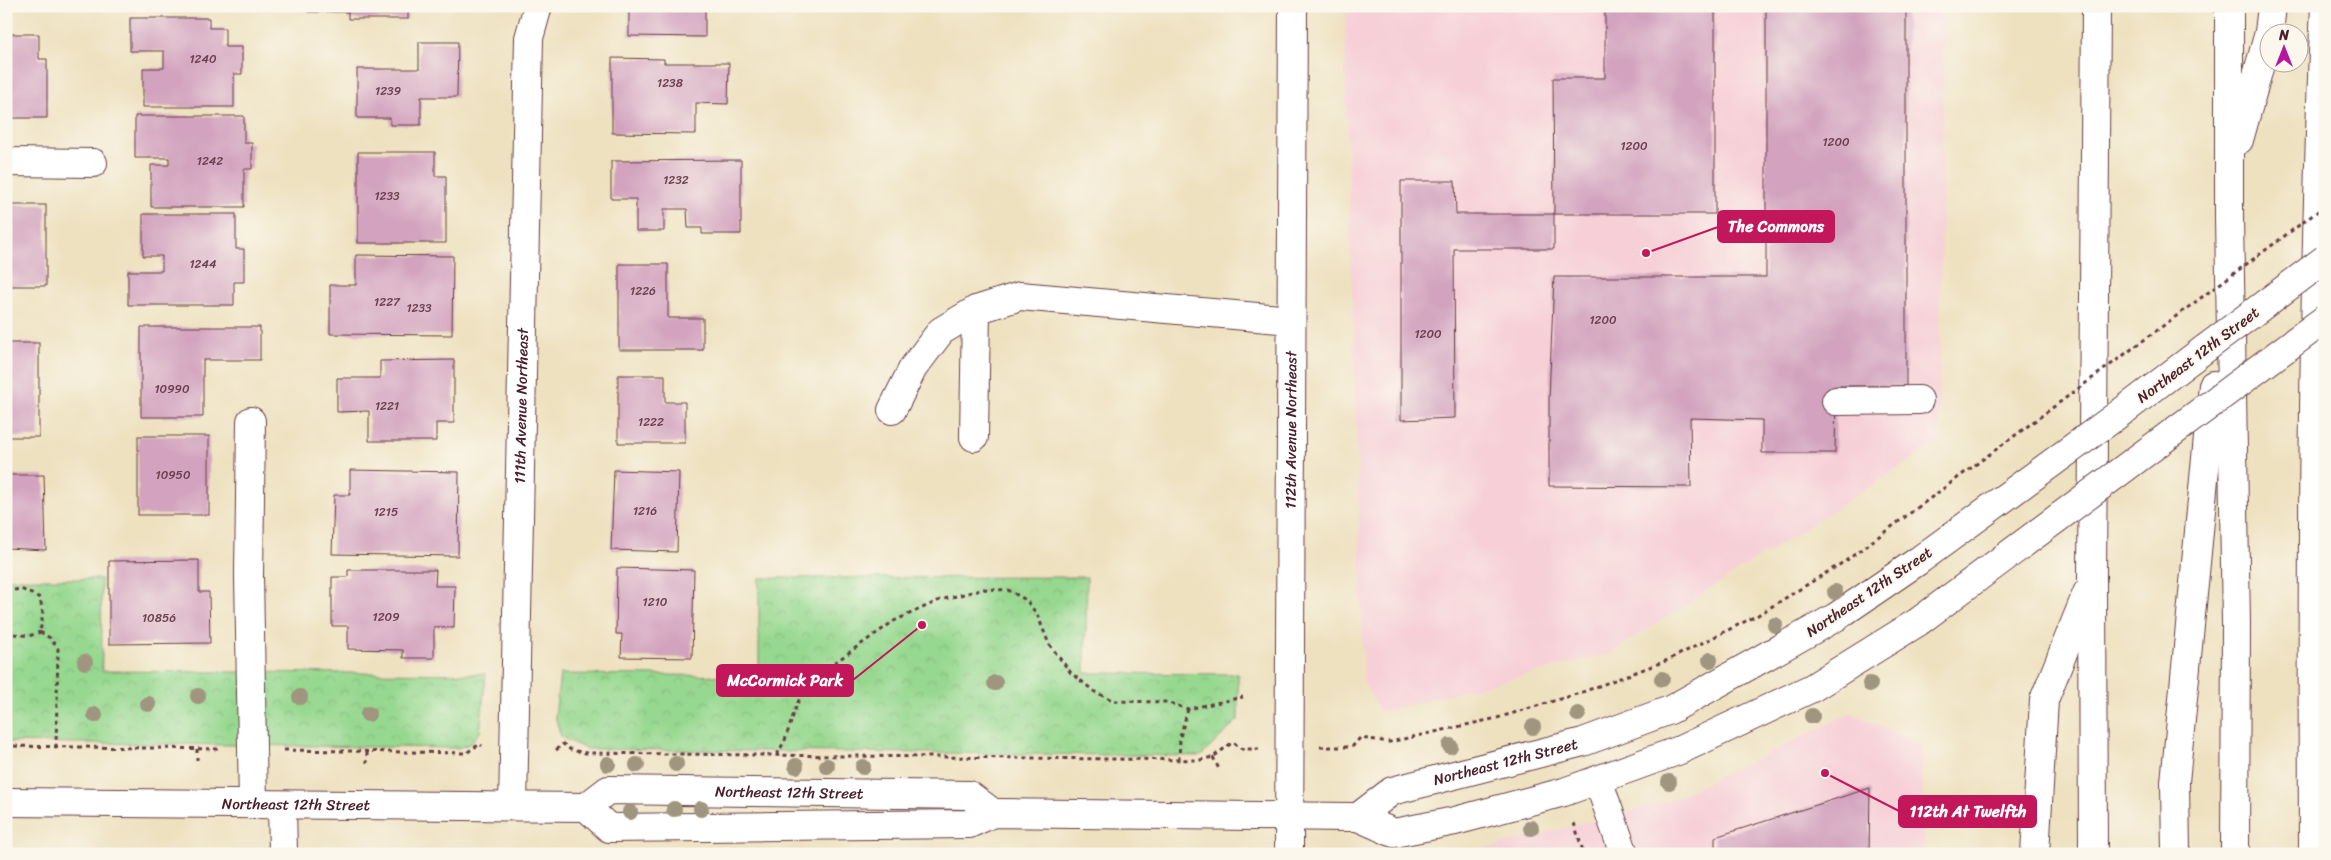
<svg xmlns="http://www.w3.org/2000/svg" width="2331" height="860" viewBox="0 0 2331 860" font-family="Sriracha,sans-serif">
<defs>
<pattern id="park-crowns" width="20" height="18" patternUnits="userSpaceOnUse" patternTransform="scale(1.25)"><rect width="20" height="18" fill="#96d88f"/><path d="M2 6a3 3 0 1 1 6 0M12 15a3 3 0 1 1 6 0" fill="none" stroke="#83b97c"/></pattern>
</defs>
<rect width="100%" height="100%" fill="#fbf7ec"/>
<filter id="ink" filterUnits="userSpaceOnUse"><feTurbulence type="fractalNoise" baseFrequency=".02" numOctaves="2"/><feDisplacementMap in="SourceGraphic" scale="10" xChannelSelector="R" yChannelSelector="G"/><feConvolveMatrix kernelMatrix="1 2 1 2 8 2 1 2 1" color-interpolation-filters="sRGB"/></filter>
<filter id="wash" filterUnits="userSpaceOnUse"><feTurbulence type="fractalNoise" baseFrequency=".0096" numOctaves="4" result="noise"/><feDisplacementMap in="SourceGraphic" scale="20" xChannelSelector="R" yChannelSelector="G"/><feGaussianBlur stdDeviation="1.12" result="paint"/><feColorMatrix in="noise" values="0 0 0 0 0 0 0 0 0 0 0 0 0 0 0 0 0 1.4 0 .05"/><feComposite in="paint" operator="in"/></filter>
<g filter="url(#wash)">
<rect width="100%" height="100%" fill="#eee1c0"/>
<g fill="#f6cfd7">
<path d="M1346 6H1944L1939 442 1609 654 1380 712 1364 683 1345 63Z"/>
<path d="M1851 713 1921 745 1924 854H1466L1671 800Z"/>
</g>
<g fill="url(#park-crowns)" stroke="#707c5d">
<path d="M1087 577 1085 673 1238 674V720L1201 756 586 749 561 737 555 716 560 674 759 676V578Z"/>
<path d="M6 579H101L102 671 486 674 480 732 470 744 458 748 6 742Z"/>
</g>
<g id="blocks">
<g fill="#d2a2be">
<path d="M308 6H408V19H348V12H308Z"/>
<path d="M655 6H705V37L629 36V9L655 10Z"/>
<rect x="1395" y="6" width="127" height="2"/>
<path d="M1605 6H1715V214H1554V249H1454L1455 418 1401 420V181H1455L1456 214H1554L1553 78H1605Z"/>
<path d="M1766 6H1906V386H1836L1835 453H1762V420L1690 418 1691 487 1549 486V399L1554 277H1766Z"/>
<path d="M130 18H209V28H225V47H242V74H234V107H143V68H164V51H130Z"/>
<path d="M6 34H39V59H47V118H6Z"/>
<path d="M419 42H458L457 97H421V125H390V118H357V69H419Z"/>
<path d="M612 58 664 59V63H729L728 104 696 103V134L612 133Z"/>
<path d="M135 116H244V143H252V169H244V207H151V165H169V158H135Z"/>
<path d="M358 152H435V176H446V243H358Z"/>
<path d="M741 160V234H702V228H688L687 209H664V231H636V199H611V161Z"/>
<rect x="6" y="205" width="40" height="81"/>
<path d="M143 214H236V249H244V282H234V305H128V271H162V256H143Z"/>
<path d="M356 255 453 256 452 335 330 334V285H356Z"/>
<path d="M619 264H668V318H703V350H619Z"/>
<path d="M141 327H260V360H203V417H141Z"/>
<rect x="6" y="343" width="33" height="94"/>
<path d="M454 360V423H436V441H369V411L337 412V378H380V361Z"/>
<path d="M618 375H665V402H685V443H618Z"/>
<rect x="138" y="436" width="71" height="79"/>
<path d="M350 470 459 472 458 556 332 554 334 495H350Z"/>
<path d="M614 470 679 472 677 552 611 550Z"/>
<path d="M6 475H44L46 550 6 548Z"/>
<path d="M199 560V592H209L210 643 109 644V561Z"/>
<path d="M617 568 694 570 692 658 621 657 622 634H616Z"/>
<path d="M348 570H436L435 586H455L454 628 434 627V658H403V650L348 649V626H332V577H348Z"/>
<path d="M1870 788 1869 854H1715V837Z"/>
</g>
</g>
</g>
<g filter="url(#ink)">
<use href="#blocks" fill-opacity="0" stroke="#633c41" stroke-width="1"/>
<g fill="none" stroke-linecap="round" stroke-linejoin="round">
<g stroke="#633c41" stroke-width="30">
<g id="minor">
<path d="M6 162 93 163"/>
<path d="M1836 401 1919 400"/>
<path d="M892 410 913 368 941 331 976 310 1020 296 1291 320"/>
<path d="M251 421 249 575 253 805"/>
<path d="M974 437 976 310"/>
<path d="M1598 780 1624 854"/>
<path d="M282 805 283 854"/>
<path id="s1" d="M513 806 529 38 538 6"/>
</g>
</g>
<g stroke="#633c41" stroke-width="30">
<g id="major">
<path d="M2123 411 2206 348"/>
<path id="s2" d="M6 802 586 807 608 790 969 795 993 813"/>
<path d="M586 807 609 828 969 824 993 813 1350 817H1358L1394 833 1455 821 1564 792 1680 750 1812 688 1918 622"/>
<path id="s3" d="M1358 817 1392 791 1583 742 1670 710 1836 617 1918 561"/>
<path id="s4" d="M1289 854 1293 6"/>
</g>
</g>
<g stroke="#633c41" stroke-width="30">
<g id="highway">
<path d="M2229 6V218L2236 623 2235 854"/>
<path d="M2269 32 2272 6"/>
<path d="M2239 140 2268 36"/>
<path d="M2035 854 2044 700 2087 593"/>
<path d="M2093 854 2092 579 2096 6"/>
<path d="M2176 854 2175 782 2213 385"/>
<path d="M2313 854C2312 571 2312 289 2325 6"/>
</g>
</g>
<g stroke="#633c41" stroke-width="3" stroke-dasharray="4 4" stroke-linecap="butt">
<path d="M6 591 21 589 40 598 43 614 40 632"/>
<path d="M40 632 50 638 58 649 56 746"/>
<path d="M6 633 29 636 40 632"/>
<path d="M6 746 221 749"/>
<path d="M1320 747H1352L1360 738 1390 742 1497 718 1580 693 1668 660 1758 615 1847 560 1917 508"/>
<path d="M197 749V760"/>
<path d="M284 750 466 753 480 744 482 746"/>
<path d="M556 750 563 744 571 750 586 753 1200 760 1213 757 1233 742 1242 749H1259"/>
<path d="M367 752V763"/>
<path d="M777 755 785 740 797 704 810 680 894 621 940 600 984 589 1008 590 1026 600 1037 614 1049 644 1071 673 1095 692 1114 701 1165 702 1188 709 1243 697"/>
<path d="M1213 757 1219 769"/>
<path d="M1179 760 1180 737 1188 709"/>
<path d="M1574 823 1584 854"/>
<path d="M367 851V854"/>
<path d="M197 854V853"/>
</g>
<use href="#minor" stroke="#fff" stroke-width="28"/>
<use href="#major" stroke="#fff" stroke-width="28"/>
<use href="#highway" stroke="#fff" stroke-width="28"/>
<g stroke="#633c41" stroke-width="30" stroke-linecap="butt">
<g id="major-bridge">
<path d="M2206 348 2325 259"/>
<path d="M1918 561 2123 411"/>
<path d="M1918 622 2325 319"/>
</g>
</g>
<path stroke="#633c41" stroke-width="3" stroke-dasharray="4 4" stroke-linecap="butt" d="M1917 508 2325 206"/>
<use href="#major-bridge" stroke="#fff" stroke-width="28"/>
</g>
<g fill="#a0957f">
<circle cx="1835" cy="592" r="8"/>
<circle cx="1775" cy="625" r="8"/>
<circle cx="1710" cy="660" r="8"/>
<circle cx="85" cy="662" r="8"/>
<circle cx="1662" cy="679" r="8"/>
<circle cx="995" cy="683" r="8"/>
<circle cx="1870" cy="684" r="8"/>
<circle cx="198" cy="696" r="8"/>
<circle cx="300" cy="697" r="8"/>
<circle cx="148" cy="704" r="8"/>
<circle cx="368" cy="714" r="8"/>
<circle cx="1578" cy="714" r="8"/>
<circle cx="95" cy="715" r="8"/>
<circle cx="1812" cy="716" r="8"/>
<circle cx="1533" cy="727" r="8"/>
<circle cx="1450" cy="746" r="8"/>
<circle cx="608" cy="764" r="8"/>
<circle cx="676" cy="764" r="8"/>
<circle cx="637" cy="765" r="8"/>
<circle cx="796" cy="766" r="8"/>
<circle cx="827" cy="766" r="8"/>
<circle cx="863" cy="767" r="8"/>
<circle cx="1669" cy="782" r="8"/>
<circle cx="674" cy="809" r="8"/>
<circle cx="701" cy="809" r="8"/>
<circle cx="630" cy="812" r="8"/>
<circle cx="1531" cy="828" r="8"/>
</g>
</g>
<g text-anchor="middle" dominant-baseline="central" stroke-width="4" stroke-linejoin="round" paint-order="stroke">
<g font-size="12" fill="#6c4050">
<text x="203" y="59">1240</text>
<text x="670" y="83">1238</text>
<text x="388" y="91">1239</text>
<text x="1836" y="142">1200</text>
<text x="1634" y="146">1200</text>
<text x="210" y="161">1242</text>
<text x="676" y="180">1232</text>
<text x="387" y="196">1233</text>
<text x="203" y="264">1244</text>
<text x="643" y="291">1226</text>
<text x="387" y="302">1227</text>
<text x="419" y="308">1233</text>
<text x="1603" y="320">1200</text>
<text x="1428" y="334">1200</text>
<text x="172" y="389">10990</text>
<text x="387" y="406">1221</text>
<text x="651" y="422">1222</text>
<text x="173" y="475">10950</text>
<text x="645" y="511">1216</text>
<text x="386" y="512">1215</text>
<text x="655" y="602">1210</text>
<text x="386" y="617">1209</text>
<text x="159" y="618">10856</text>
</g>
<g font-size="15" fill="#4a1f2b" stroke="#fbf7ec">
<text transform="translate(2198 355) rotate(-37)">Northeast 12th Street</text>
<text stroke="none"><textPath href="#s1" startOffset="400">111th Avenue Northeast</textPath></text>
<text stroke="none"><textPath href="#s4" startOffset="424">112th Avenue Northeast</textPath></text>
<text transform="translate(1869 592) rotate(-34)">Northeast 12th Street</text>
<text stroke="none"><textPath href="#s3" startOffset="160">Northeast 12th Street</textPath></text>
<text stroke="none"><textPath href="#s2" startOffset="789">Northeast 12th Street</textPath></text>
<text stroke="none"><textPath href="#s2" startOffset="290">Northeast 12th Street</textPath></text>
</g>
</g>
<path fill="none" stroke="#c2185b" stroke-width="2" d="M1646 253L1718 227M922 625L853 680M1825 773L1899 811"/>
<g fill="#c2185b" stroke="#fbf7ec" stroke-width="2">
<circle cx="1646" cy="253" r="5"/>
<circle cx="922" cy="625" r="5"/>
<circle cx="1825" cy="773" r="5"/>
</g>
<g fill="#c2185b" stroke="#c2185b" stroke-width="2">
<rect x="1718" y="211" width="116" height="31" rx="5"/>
<rect x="717" y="665" width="136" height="31" rx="5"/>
<rect x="1899" y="796" width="137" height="31" rx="5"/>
</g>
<g font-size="16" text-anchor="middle" font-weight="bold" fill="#fff">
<text x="1776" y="232">The Commons</text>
<text x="785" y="686">McCormick Park</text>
<text x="1968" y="817">112th At Twelfth</text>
</g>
<rect width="2331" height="860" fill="none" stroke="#fbf7ec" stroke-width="25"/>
<g transform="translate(2284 48)"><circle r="24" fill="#fbf7ec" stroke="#b4a19f"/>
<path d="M0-4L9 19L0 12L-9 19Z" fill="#b5179e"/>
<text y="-8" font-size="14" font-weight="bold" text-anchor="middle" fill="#4a1f2b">N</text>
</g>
</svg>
